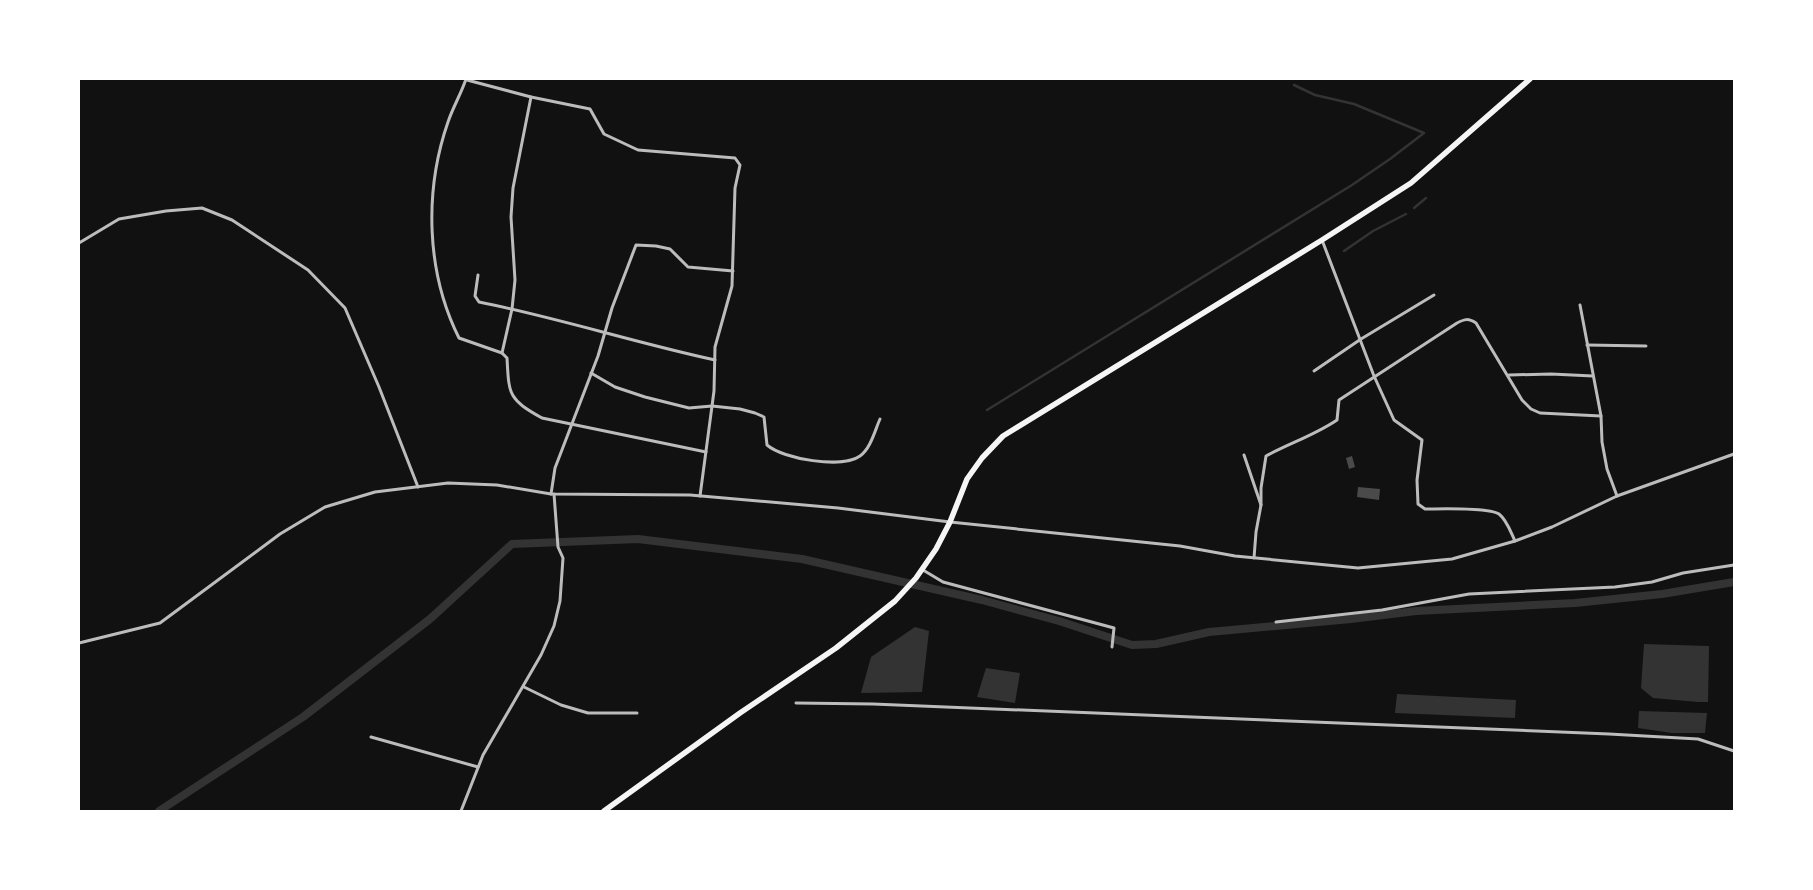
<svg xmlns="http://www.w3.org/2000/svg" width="1813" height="890" viewBox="0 0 1813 890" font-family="Rubik,sans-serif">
<rect width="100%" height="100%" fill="#111"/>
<g fill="#333">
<path d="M915 627 929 631 922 692 861 693 871 657Z"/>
<path d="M1644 644 1709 646 1708 702H1698L1653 698 1641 688Z"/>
<path d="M986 668 1020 673 1015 703 977 697Z"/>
<path d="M1397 694 1516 700 1515 718 1395 713Z"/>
<path d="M1639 711 1707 713 1705 733H1672L1638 728Z"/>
</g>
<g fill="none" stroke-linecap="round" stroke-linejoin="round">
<g stroke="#333" stroke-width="2.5">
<path d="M1414 208 1426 198"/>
<path d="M1344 251 1373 231 1406 214"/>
<path d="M987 410 1352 185 1390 159 1424 133 1354 104 1315 95 1294 85"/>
</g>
<path stroke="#333" stroke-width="8" d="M159 811 303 717 430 619 512 544 638 539 802 559 982 600 1059 621 1132 645 1156 644 1209 632 1351 619 1416 611 1575 603 1662 594 1734 582"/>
</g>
<g fill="#4a4a4a">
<path d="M1352 456 1355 467 1349 469 1346 458Z"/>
<path d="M1358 487 1380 489 1379 500 1357 497Z"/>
</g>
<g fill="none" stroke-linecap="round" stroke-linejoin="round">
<g stroke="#bcbcbc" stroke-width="3">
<path d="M466 79C461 94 453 107 448 122 424 191 426 272 459 338L502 353 507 358C509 395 508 399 542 418L706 452"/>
<path d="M467 80 531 97 590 109 604 134 638 150 735 158 740 165 735 188 732 286 715 347 714 391 700 496"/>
<path d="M1322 240 1374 376 1394 420 1422 440 1417 480 1418 504 1425 509C1440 509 1488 507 1499 514 1507 520 1511 533 1515 541"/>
<path d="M79 243 119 219 166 211 202 208 232 220 308 270 345 308 379 387 418 487"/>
<path d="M478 275 475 296 479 302C559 318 636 343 715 360"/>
<path d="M1580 305 1601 416 1602 442 1607 469 1617 496"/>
<path d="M1587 345 1646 346"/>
<path d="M502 353 512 309 515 280 511 217 513 188 531 97"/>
<path d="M1314 371 1361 339 1434 295"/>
<path d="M591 373 615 387 645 397 689 408 712 406 740 409 755 413 764 417 767 445C783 459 842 469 860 456 871 448 875 430 880 419"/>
<path d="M1509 375 1551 374 1593 376"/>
<path d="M1244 455 1261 505 1256 532 1254 558"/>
<path d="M551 494 555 468 598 356 612 308 636 245 656 246 670 249 688 267 733 271"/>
<path d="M1261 505V488L1266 456C1290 443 1315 435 1337 420L1339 400 1457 323C1465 319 1468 318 1476 323L1522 400 1531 409 1540 413 1601 416"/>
<path d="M923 570 943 582 1114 628 1112 647"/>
<path d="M1276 622 1382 610 1469 594 1615 587 1652 582 1683 573 1734 565"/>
<path d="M79 643 160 623 280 534 325 507 375 492 448 483 497 485 551 494 690 495 838 508 950 522 1180 546 1235 556 1358 568 1452 559 1515 541 1552 527 1617 496 1734 454"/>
<path d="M524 687 561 705 588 713H637"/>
<path d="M796 703 873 704 1609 734 1698 739 1734 751"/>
<path d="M371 737 478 767"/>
<path d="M461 811 483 755 541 655 554 626 560 601 563 558 558 547 554 494"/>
</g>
<path stroke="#f5f5f5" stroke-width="5.5" d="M604 811 740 713 836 648 895 601 916 578 936 549 950 522 967 479 982 458 1003 436 1322 240 1411 183 1530 79"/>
</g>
<rect width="1813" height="890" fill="none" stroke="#ffffff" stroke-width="160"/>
</svg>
